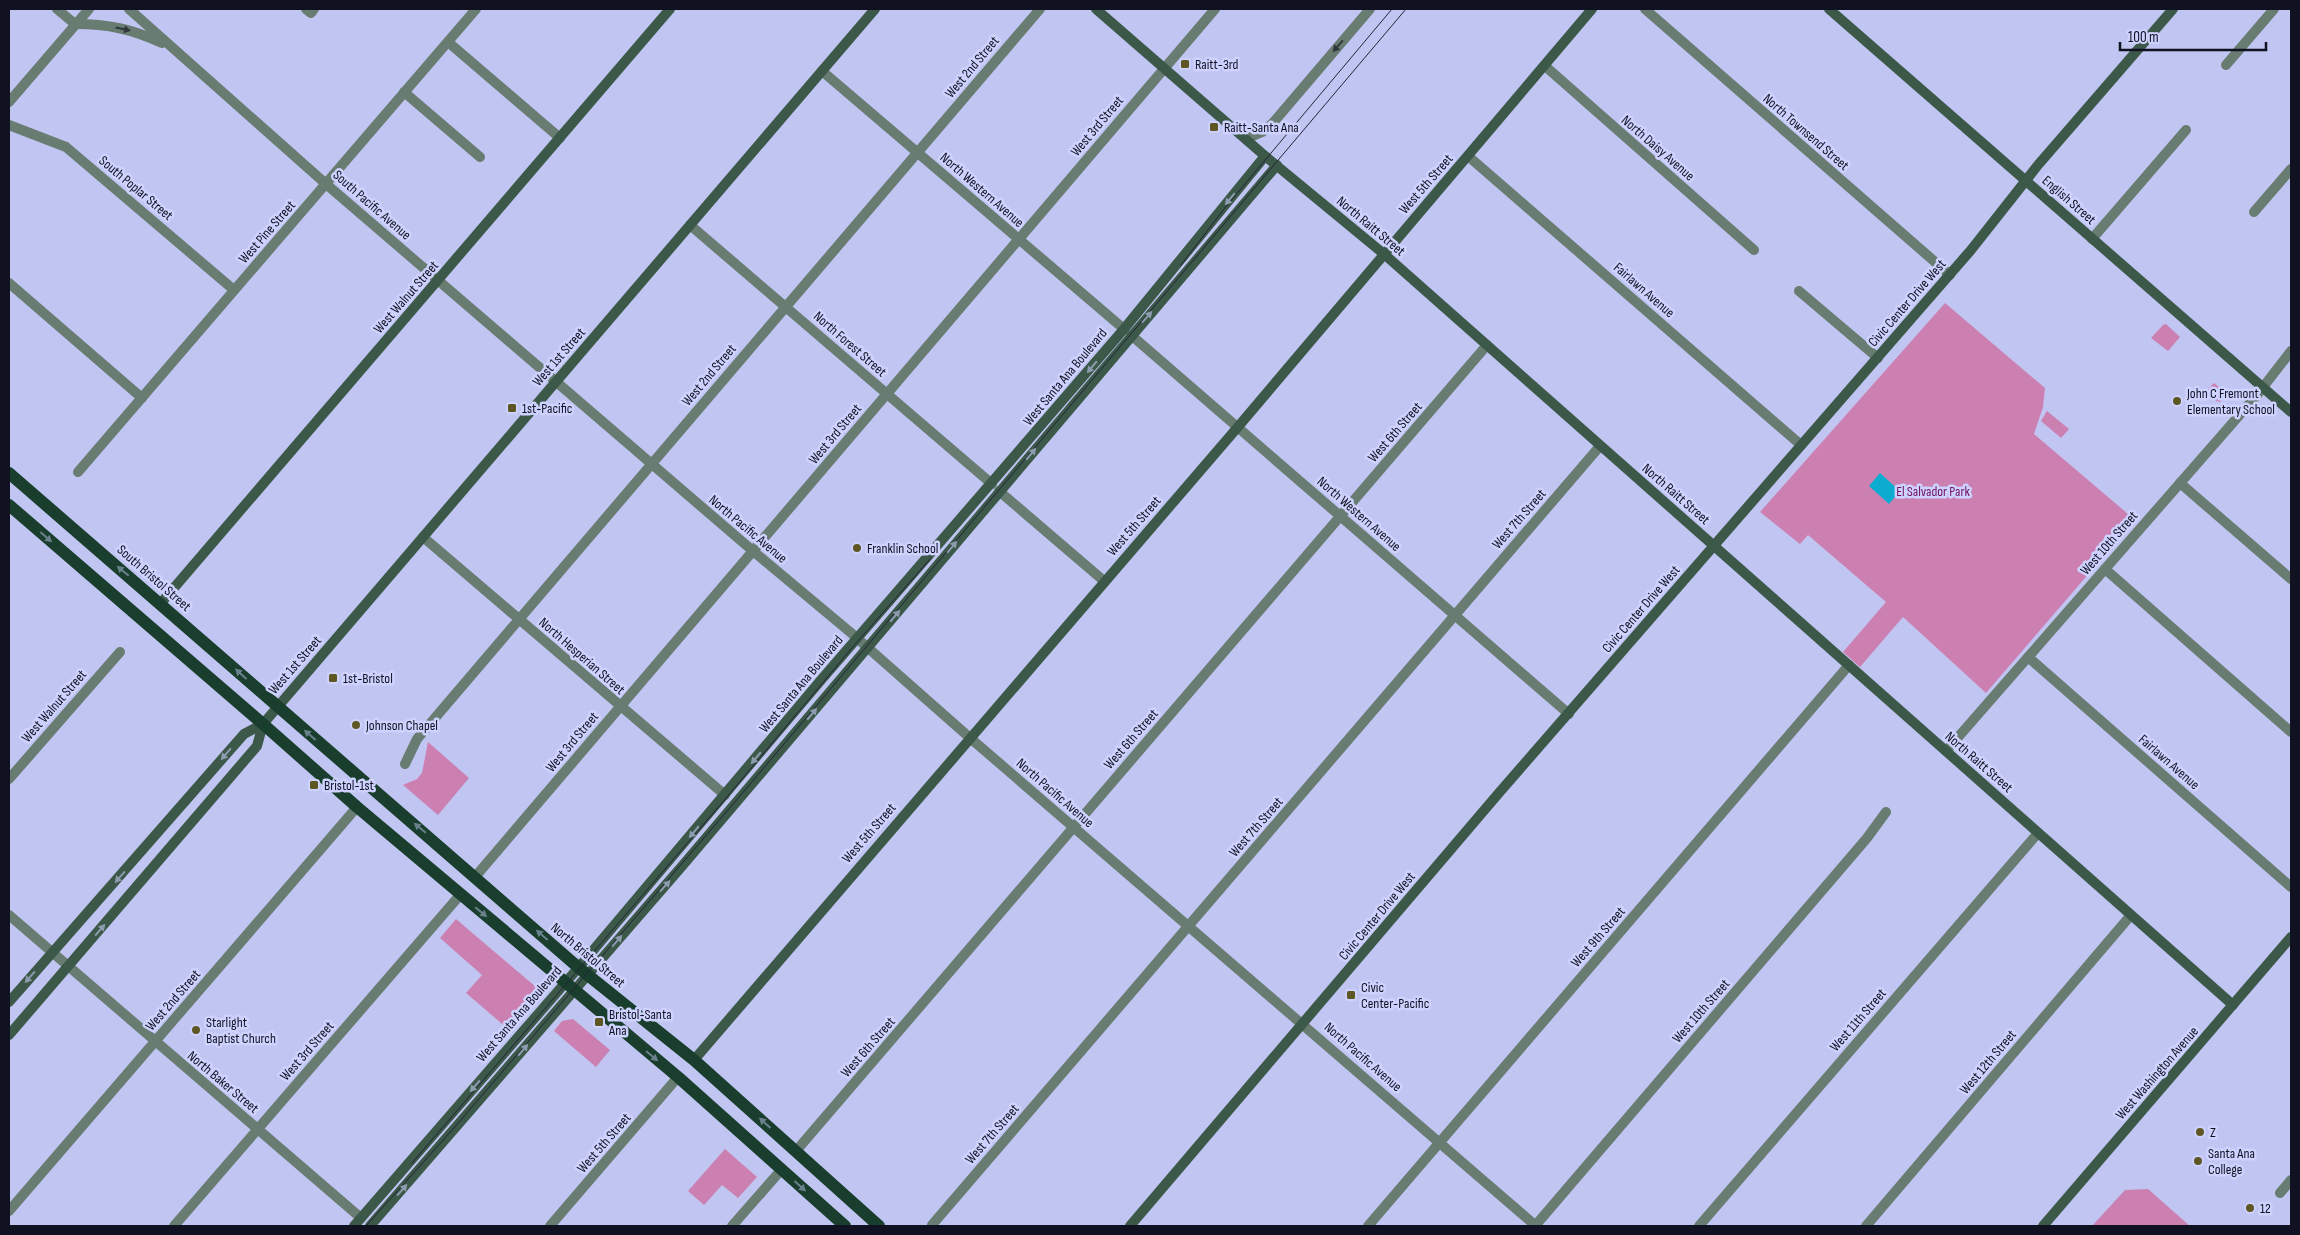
<svg xmlns="http://www.w3.org/2000/svg" width="2300" height="1235" viewBox="0 0 2300 1235" font-family="'Sofia Sans Condensed',sans-serif">
<rect width="100%" height="100%" fill="#c1c5f1"/>
<g fill="#cc80b2">
<path d="M1945 303 2045 388 2043 407 2034 434 2135 520 1986 693 1903 617 1860 667 1843 652 1886 602 1808 535 1800 544 1760 512Z"/>
<path d="M2166 324 2180 337 2168 351 2151 338 2163 325Z"/>
<path d="M2214 383 2227 394 2220 402 2202 396Z"/>
<path d="M2047 411 2069 429 2061 438 2041 421Z"/>
<path d="M428 742 469 778 438 815 403 785 417 779 422 773Z"/>
<path d="M456 919 536 987 537 995 508 1029 466 993 482 975 440 938Z"/>
<path d="M573 1019 610 1050 596 1067 554 1031 562 1021Z"/>
<path d="M725 1149 757 1177 738 1198 722 1185 704 1205 688 1191Z"/>
<path d="M2148 1189 2190 1226H2092L2125 1190Z"/>
</g>
<path fill="#0cacd1" d="M1880 473 1900 491 1889 504 1869 486Z"/>
<g fill="none" stroke-linecap="round" stroke-linejoin="round">
<g stroke="#697c72" stroke-width="10">
<path d="M57 9 75 24C108 24 132 29 162 43"/>
<path d="M129 9 326 184 753 551 850 632 969 737 1536 1226"/>
<path d="M306 9 311 13 314 9"/>
<path d="M1645 9 1950 275"/>
<path d="M448 42 560 138"/>
<path d="M2226 65 2274 9"/>
<path d="M1545 66 1754 250"/>
<path d="M822 71 1124 329"/>
<path d="M404 92 480 157"/>
<path d="M9 102 89 9"/>
<path d="M9 125 66 147 234 290"/>
<path d="M1246 139 1262 132 1272 124 1370 9"/>
<path d="M1468 156 1801 445"/>
<path d="M2254 212 2291 169"/>
<path d="M690 225 992 484"/>
<path d="M2092 239 2186 130"/>
<path d="M9 283 142 398"/>
<path d="M1799 291 1878 358"/>
<path d="M1131 335 1569 714"/>
<path d="M78 472 476 9"/>
<path d="M2180 483 2291 579"/>
<path d="M999 491 1104 581"/>
<path d="M423 537 725 795"/>
<path d="M2105 569 2291 732"/>
<path d="M2028 657 2291 887"/>
<path d="M1946 751 2257 395 2291 351"/>
<path d="M405 764 417 739 1040 9"/>
<path d="M9 779 120 652"/>
<path d="M475 877 1215 9"/>
<path d="M9 915 361 1218"/>
<path d="M796 1151 1487 345"/>
<path d="M2280 1193 2291 1180"/>
<path d="M9 1211 357 807"/>
<path d="M932 1225 1600 446"/>
<path d="M174 1226 460 895"/>
<path d="M550 1226 678 1077"/>
<path d="M732 1226 782 1169"/>
<path d="M1368 1226 1849 665"/>
<path d="M1535 1226 1867 838 1886 812"/>
<path d="M1699 1226 2038 833"/>
<path d="M1866 1226 2131 915"/>
</g>
<g stroke="#3b5849" stroke-width="10">
<path d="M1096 9 1265 156 1384 254 2233 1005"/>
<path d="M1829 9 2291 412"/>
<path d="M161 603 670 9"/>
<path d="M9 1002 244 734 263 724 875 9"/>
<path d="M9 1035 257 746 263 724"/>
<path d="M694 1060 1237 428 1592 9"/>
<path d="M354 1226 579 967 821 680 1124 329 1265 156"/>
<path d="M370 1226 683 865 1277 165"/>
<path d="M1130 1226 1498 794 1971 250 2038 165 2173 9"/>
<path d="M2043 1226 2291 937"/>
</g>
<g stroke="#193e2d" stroke-width="12">
<path d="M9 473 579 968 694 1060 879 1226"/>
<path d="M9 505 263 724 357 807 678 1077 845 1226"/>
</g>
<g stroke="#242537" stroke-width="1">
<path d="M1181 265 1224 209 1392 9"/>
<path d="M412 1163 727 797 851 649 931 558"/>
<path d="M366 1226 453 1129 734 803 1406 9"/>
</g>
</g>
<defs><path id="oneway-solid" d="M-6-.8H1V-3.2L6.5 0L1 3.2V.8H-6Z" transform="scale(1.25)"/></defs>
<g fill="#30373d">
<use href="#oneway-solid" transform="translate(123 29) rotate(12)"/>
<use href="#oneway-solid" transform="translate(1338 46) rotate(131)"/>
</g>
<g fill="#8c9bad">
<use href="#oneway-solid" transform="translate(1230 199) rotate(129)"/>
<use href="#oneway-solid" transform="translate(1147 317) rotate(-49)"/>
<use href="#oneway-solid" transform="translate(1092 367) rotate(130)"/>
<use href="#oneway-solid" transform="translate(1031 454) rotate(-50)"/>
<use href="#oneway-solid" transform="translate(952 547) rotate(-50)"/>
<use href="#oneway-solid" transform="translate(895 616) rotate(-50)"/>
<use href="#oneway-solid" transform="translate(812 714) rotate(-50)"/>
<use href="#oneway-solid" transform="translate(226 754) rotate(131)"/>
<use href="#oneway-solid" transform="translate(756 758) rotate(130)"/>
<use href="#oneway-solid" transform="translate(694 832) rotate(130)"/>
<use href="#oneway-solid" transform="translate(120 877) rotate(131)"/>
<use href="#oneway-solid" transform="translate(665 886) rotate(-48)"/>
<use href="#oneway-solid" transform="translate(100 930) rotate(-49)"/>
<use href="#oneway-solid" transform="translate(617 941) rotate(-49)"/>
<use href="#oneway-solid" transform="translate(30 977) rotate(131)"/>
<use href="#oneway-solid" transform="translate(523 1050) rotate(-50)"/>
<use href="#oneway-solid" transform="translate(475 1086) rotate(131)"/>
<use href="#oneway-solid" transform="translate(402 1190) rotate(-49)"/>
</g>
<g fill="#6a818c">
<use href="#oneway-solid" transform="translate(46 537) rotate(41)"/>
<use href="#oneway-solid" transform="translate(123 571) rotate(-140)"/>
<use href="#oneway-solid" transform="translate(241 674) rotate(-138)"/>
<use href="#oneway-solid" transform="translate(310 735) rotate(-139)"/>
<use href="#oneway-solid" transform="translate(420 828) rotate(-140)"/>
<use href="#oneway-solid" transform="translate(481 912) rotate(40)"/>
<use href="#oneway-solid" transform="translate(542 935) rotate(-139)"/>
<use href="#oneway-solid" transform="translate(652 1056) rotate(40)"/>
<use href="#oneway-solid" transform="translate(765 1123) rotate(-138)"/>
<use href="#oneway-solid" transform="translate(800 1186) rotate(42)"/>
</g>
<g fill="#5e5623" stroke="#ced2ff" stroke-width="2">
<rect x="1180" y="59" width="10" height="10" rx="2.5"/>
<rect x="1209" y="122" width="10" height="10" rx="2.5"/>
<circle cx="2177" cy="401" r="5"/>
<rect x="507" y="403" width="10" height="10" rx="2.5"/>
<circle cx="857" cy="548" r="5"/>
<rect x="328" y="673" width="10" height="10" rx="2.5"/>
<circle cx="356" cy="725" r="5"/>
<rect x="309" y="780" width="10" height="10" rx="2.5"/>
<rect x="1346" y="990" width="10" height="10" rx="2.5"/>
<rect x="594" y="1017" width="10" height="10" rx="2.5"/>
<circle cx="196" cy="1030" r="5"/>
<circle cx="2200" cy="1132" r="5"/>
<circle cx="2198" cy="1161" r="5"/>
<circle cx="2250" cy="1208" r="5"/>
</g>
<g text-anchor="middle" dominant-baseline="central" stroke-width="5" stroke-linejoin="round" paint-order="stroke">
<g font-size="14" fill="#111221" stroke="#ced2ff" text-anchor="start">
<text x="1195" y="64">Raitt-3rd</text>
<text x="1224" y="127">Raitt-Santa Ana</text>
<text x="2187" y="393">John C Fremont<tspan x="2187" dy="16">Elementary School</tspan></text>
<text x="522" y="408">1st-Pacific</text>
<text x="867" y="548">Franklin School</text>
<text x="343" y="678">1st-Bristol</text>
<text x="366" y="725">Johnson Chapel</text>
<text x="324" y="785">Bristol-1st</text>
<text x="1361" y="987">Civic<tspan x="1361" dy="16">Center-Pacific</tspan></text>
<text x="609" y="1014">Bristol-Santa<tspan x="609" dy="16">Ana</tspan></text>
<text x="206" y="1022">Starlight<tspan x="206" dy="16">Baptist Church</tspan></text>
<text x="2210" y="1132">Z</text>
<text x="2208" y="1153">Santa Ana<tspan x="2208" dy="16">College</tspan></text>
<text x="2260" y="1208">12</text>
</g>
<g font-size="14" fill="#111221" stroke="#ced2ff">
<text transform="translate(972 67) rotate(-50)">West 2nd Street</text>
<text transform="translate(1097 126) rotate(-50)">West 3rd Street</text>
<text transform="translate(1806 132) rotate(41)">North Townsend Street</text>
<text transform="translate(1658 148) rotate(41)">North Daisy Avenue</text>
<text transform="translate(1426 184) rotate(-49)">West 5th Street</text>
<text transform="translate(136 188) rotate(40)">South Poplar Street</text>
<text transform="translate(982 190) rotate(41)">North Western Avenue</text>
<text transform="translate(2069 200) rotate(41)">English Street</text>
<text transform="translate(372 205) rotate(41)">South Pacific Avenue</text>
<text transform="translate(1371 226) rotate(40)">North Raitt Street</text>
<text transform="translate(267 232) rotate(-49)">West Pine Street</text>
<text transform="translate(1644 290) rotate(41)">Fairlawn Avenue</text>
<text transform="translate(406 297) rotate(-49)">West Walnut Street</text>
<text transform="translate(1907 303) rotate(-49)">Civic Center Drive West</text>
<text transform="translate(850 344) rotate(41)">North Forest Street</text>
<text transform="translate(559 357) rotate(-49)">West 1st Street</text>
<text transform="translate(709 375) rotate(-50)">West 2nd Street</text>
<text transform="translate(1065 377) rotate(-50)">West Santa Ana Boulevard</text>
<text transform="translate(1395 432) rotate(-49)">West 6th Street</text>
<text transform="translate(835 434) rotate(-50)">West 3rd Street</text>
<text transform="translate(1676 494) rotate(41)">North Raitt Street</text>
<text transform="translate(1359 514) rotate(41)">North Western Avenue</text>
<text transform="translate(1519 519) rotate(-49)">West 7th Street</text>
<text transform="translate(1134 526) rotate(-49)">West 5th Street</text>
<text transform="translate(748 529) rotate(40)">North Pacific Avenue</text>
<text transform="translate(2109 543) rotate(-49)">West 10th Street</text>
<text transform="translate(154 578) rotate(41)">South Bristol Street</text>
<text transform="translate(1641 609) rotate(-49)">Civic Center Drive West</text>
<text transform="translate(582 656) rotate(41)">North Hesperian Street</text>
<text transform="translate(295 665) rotate(-49)">West 1st Street</text>
<text transform="translate(801 684) rotate(-50)">West Santa Ana Boulevard</text>
<text transform="translate(54 706) rotate(-49)">West Walnut Street</text>
<text transform="translate(1131 739) rotate(-49)">West 6th Street</text>
<text transform="translate(572 742) rotate(-50)">West 3rd Street</text>
<text transform="translate(1979 762) rotate(41)">North Raitt Street</text>
<text transform="translate(2169 762) rotate(41)">Fairlawn Avenue</text>
<text transform="translate(1055 793) rotate(41)">North Pacific Avenue</text>
<text transform="translate(1256 827) rotate(-49)">West 7th Street</text>
<text transform="translate(869 833) rotate(-49)">West 5th Street</text>
<text transform="translate(1377 916) rotate(-50)">Civic Center Drive West</text>
<text transform="translate(1598 937) rotate(-49)">West 9th Street</text>
<text transform="translate(588 955) rotate(40)">North Bristol Street</text>
<text transform="translate(173 1000) rotate(-49)">West 2nd Street</text>
<text transform="translate(1701 1011) rotate(-49)">West 10th Street</text>
<text transform="translate(519 1014) rotate(-49)">West Santa Ana Boulevard</text>
<text transform="translate(1858 1020) rotate(-49)">West 11th Street</text>
<text transform="translate(868 1047) rotate(-49)">West 6th Street</text>
<text transform="translate(307 1051) rotate(-49)">West 3rd Street</text>
<text transform="translate(1363 1057) rotate(41)">North Pacific Avenue</text>
<text transform="translate(1988 1062) rotate(-50)">West 12th Street</text>
<text transform="translate(2157 1073) rotate(-49)">West Washington Avenue</text>
<text transform="translate(223 1082) rotate(40)">North Baker Street</text>
<text transform="translate(992 1134) rotate(-49)">West 7th Street</text>
<text transform="translate(604 1143) rotate(-49)">West 5th Street</text>
</g>
<g font-size="14" fill="#711159" stroke="#ced2ff">
<text x="1933" y="491">El Salvador Park</text>
</g>
</g>
<rect width="2300" height="1235" fill="none" stroke="#111221" stroke-width="20"/>
<path d="M2120 42v8h146v-8" fill="none" stroke="#111221" stroke-width="2.5"/>
<text x="2128" y="42" font-size="15" fill="#111221" stroke="#ced2ff" stroke-width="4" paint-order="stroke">100 m</text>
</svg>
